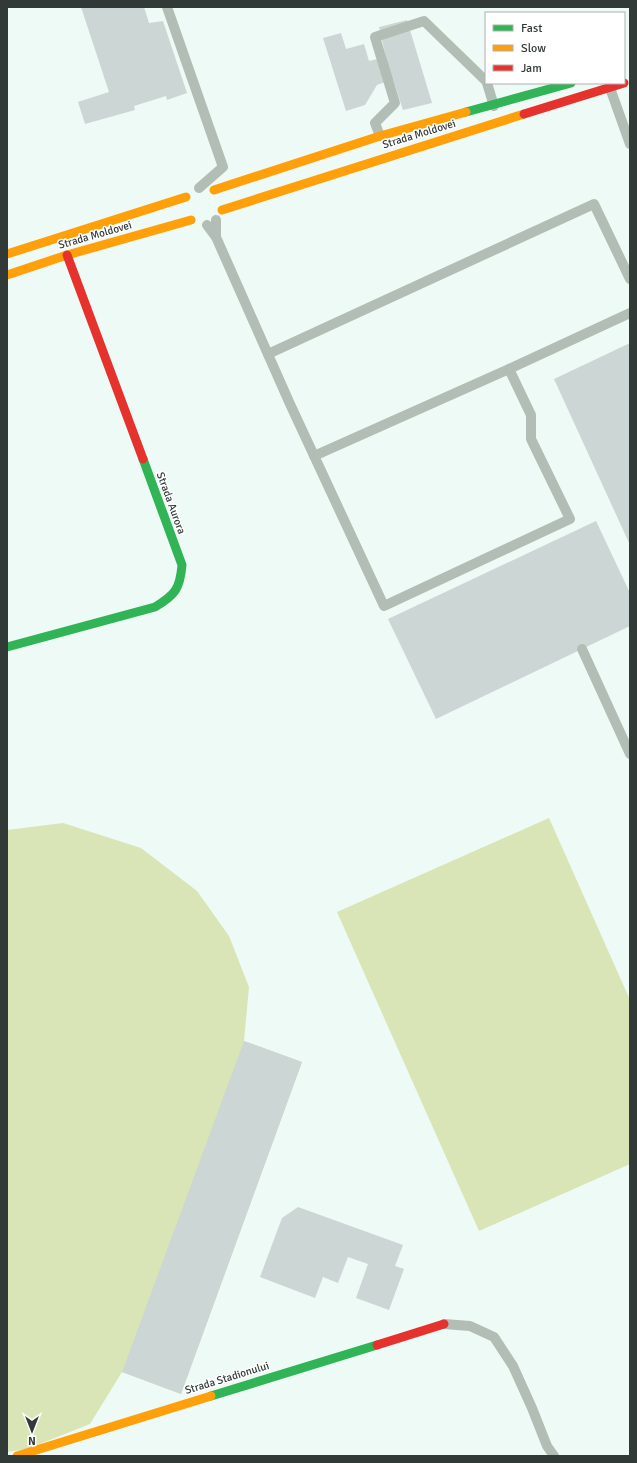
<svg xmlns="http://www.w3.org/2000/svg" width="637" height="1463" viewBox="0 0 637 1463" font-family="Signika,sans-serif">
<rect width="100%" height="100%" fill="#eefaf6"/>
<g fill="#d9e5b6">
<path d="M549 818 630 1000V1164L479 1231 337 912Z"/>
<path d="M63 823 141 848 197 891 229 936 249 987 244 1041 302 1062 181 1394 122 1372 90 1424 27 1449 7 1452V830Z"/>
</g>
<g fill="#ccd6d4">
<path d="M81 7H144L149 23 163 21 187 93 167 100 166 96 134 106 135 110 85 124 78 102 109 92Z"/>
<path d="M407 20 432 103 403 110 393 79 377 85 365 105 346 111 323 38 341 33 346 49 364 44 369 61 386 57 379 27Z"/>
<path d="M630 343V545L554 379Z"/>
<path d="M596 521 630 593V626L436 719 388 619Z"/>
<path d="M244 1041 302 1062 181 1394 122 1372Z"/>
<path d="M298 1207 403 1245 395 1266 404 1269 389 1310 356 1298 368 1264 348 1257 338 1283 323 1277 315 1298 260 1277 282 1218Z"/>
</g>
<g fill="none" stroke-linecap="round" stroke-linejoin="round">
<g stroke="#b2bdb5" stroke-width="10">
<path d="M167 7 223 167 199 188"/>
<path d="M487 83 494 106"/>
<path d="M610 88 630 144"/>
<path d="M380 136 375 123 395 103 375 37 424 21 486 81"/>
<path d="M216 220V237"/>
<path d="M207 225 216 237 290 404 384 606 570 519 531 439V415L509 369 630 313"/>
<path d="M268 354 594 204 630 279"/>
<path d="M314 456 509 369"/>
<path d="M582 649 630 754"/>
<path d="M444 1324 470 1326 494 1337 513 1366 532 1408 547 1446 554 1456"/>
</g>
<g stroke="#30b455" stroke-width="9">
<path d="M466 112 571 83"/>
<path d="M7 647 155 607C175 595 180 589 182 565L143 459"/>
<path d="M211 1396 377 1345"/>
</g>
<g stroke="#ff9f0a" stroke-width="9">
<path d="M214 190 380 136 466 112"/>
<path d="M222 210 524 114"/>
<path d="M7 254 186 197"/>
<path d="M7 275 67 255 191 220"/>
<path d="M17 1456 211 1396"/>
</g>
<g stroke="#e5322d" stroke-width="9">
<path d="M524 114 624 83"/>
<path d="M67 255 143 459"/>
<path d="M377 1345 444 1324"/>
</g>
</g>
<g text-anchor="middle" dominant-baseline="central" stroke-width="3" stroke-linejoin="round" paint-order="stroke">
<g font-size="11" fill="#323a38" stroke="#fff">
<text transform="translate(419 134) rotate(-17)">Strada Moldovei</text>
<text transform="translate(95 235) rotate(-16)">Strada Moldovei</text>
<text transform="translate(171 503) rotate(70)">Strada Aurora</text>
<text transform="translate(227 1378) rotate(-17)">Strada Stadionului</text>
</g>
</g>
<rect width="637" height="1463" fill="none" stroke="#323a38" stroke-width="16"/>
<rect x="485" y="12" width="140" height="72" fill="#ffffff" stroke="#adb0af"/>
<rect x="493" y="25" width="20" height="6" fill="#30b455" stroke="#adb0af"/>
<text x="521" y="32" font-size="12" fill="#323a38">Fast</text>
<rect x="493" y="45" width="20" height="6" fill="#ff9f0a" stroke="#adb0af"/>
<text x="521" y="52" font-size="12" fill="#323a38">Slow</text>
<rect x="493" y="65" width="20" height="6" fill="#e5322d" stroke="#adb0af"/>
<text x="521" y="72" font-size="12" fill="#323a38">Jam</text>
<g transform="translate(32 1431) rotate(180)" stroke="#ffffff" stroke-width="3" paint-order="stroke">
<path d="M0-3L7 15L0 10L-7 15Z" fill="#323a38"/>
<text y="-6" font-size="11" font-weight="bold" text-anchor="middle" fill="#323a38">N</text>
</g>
</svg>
